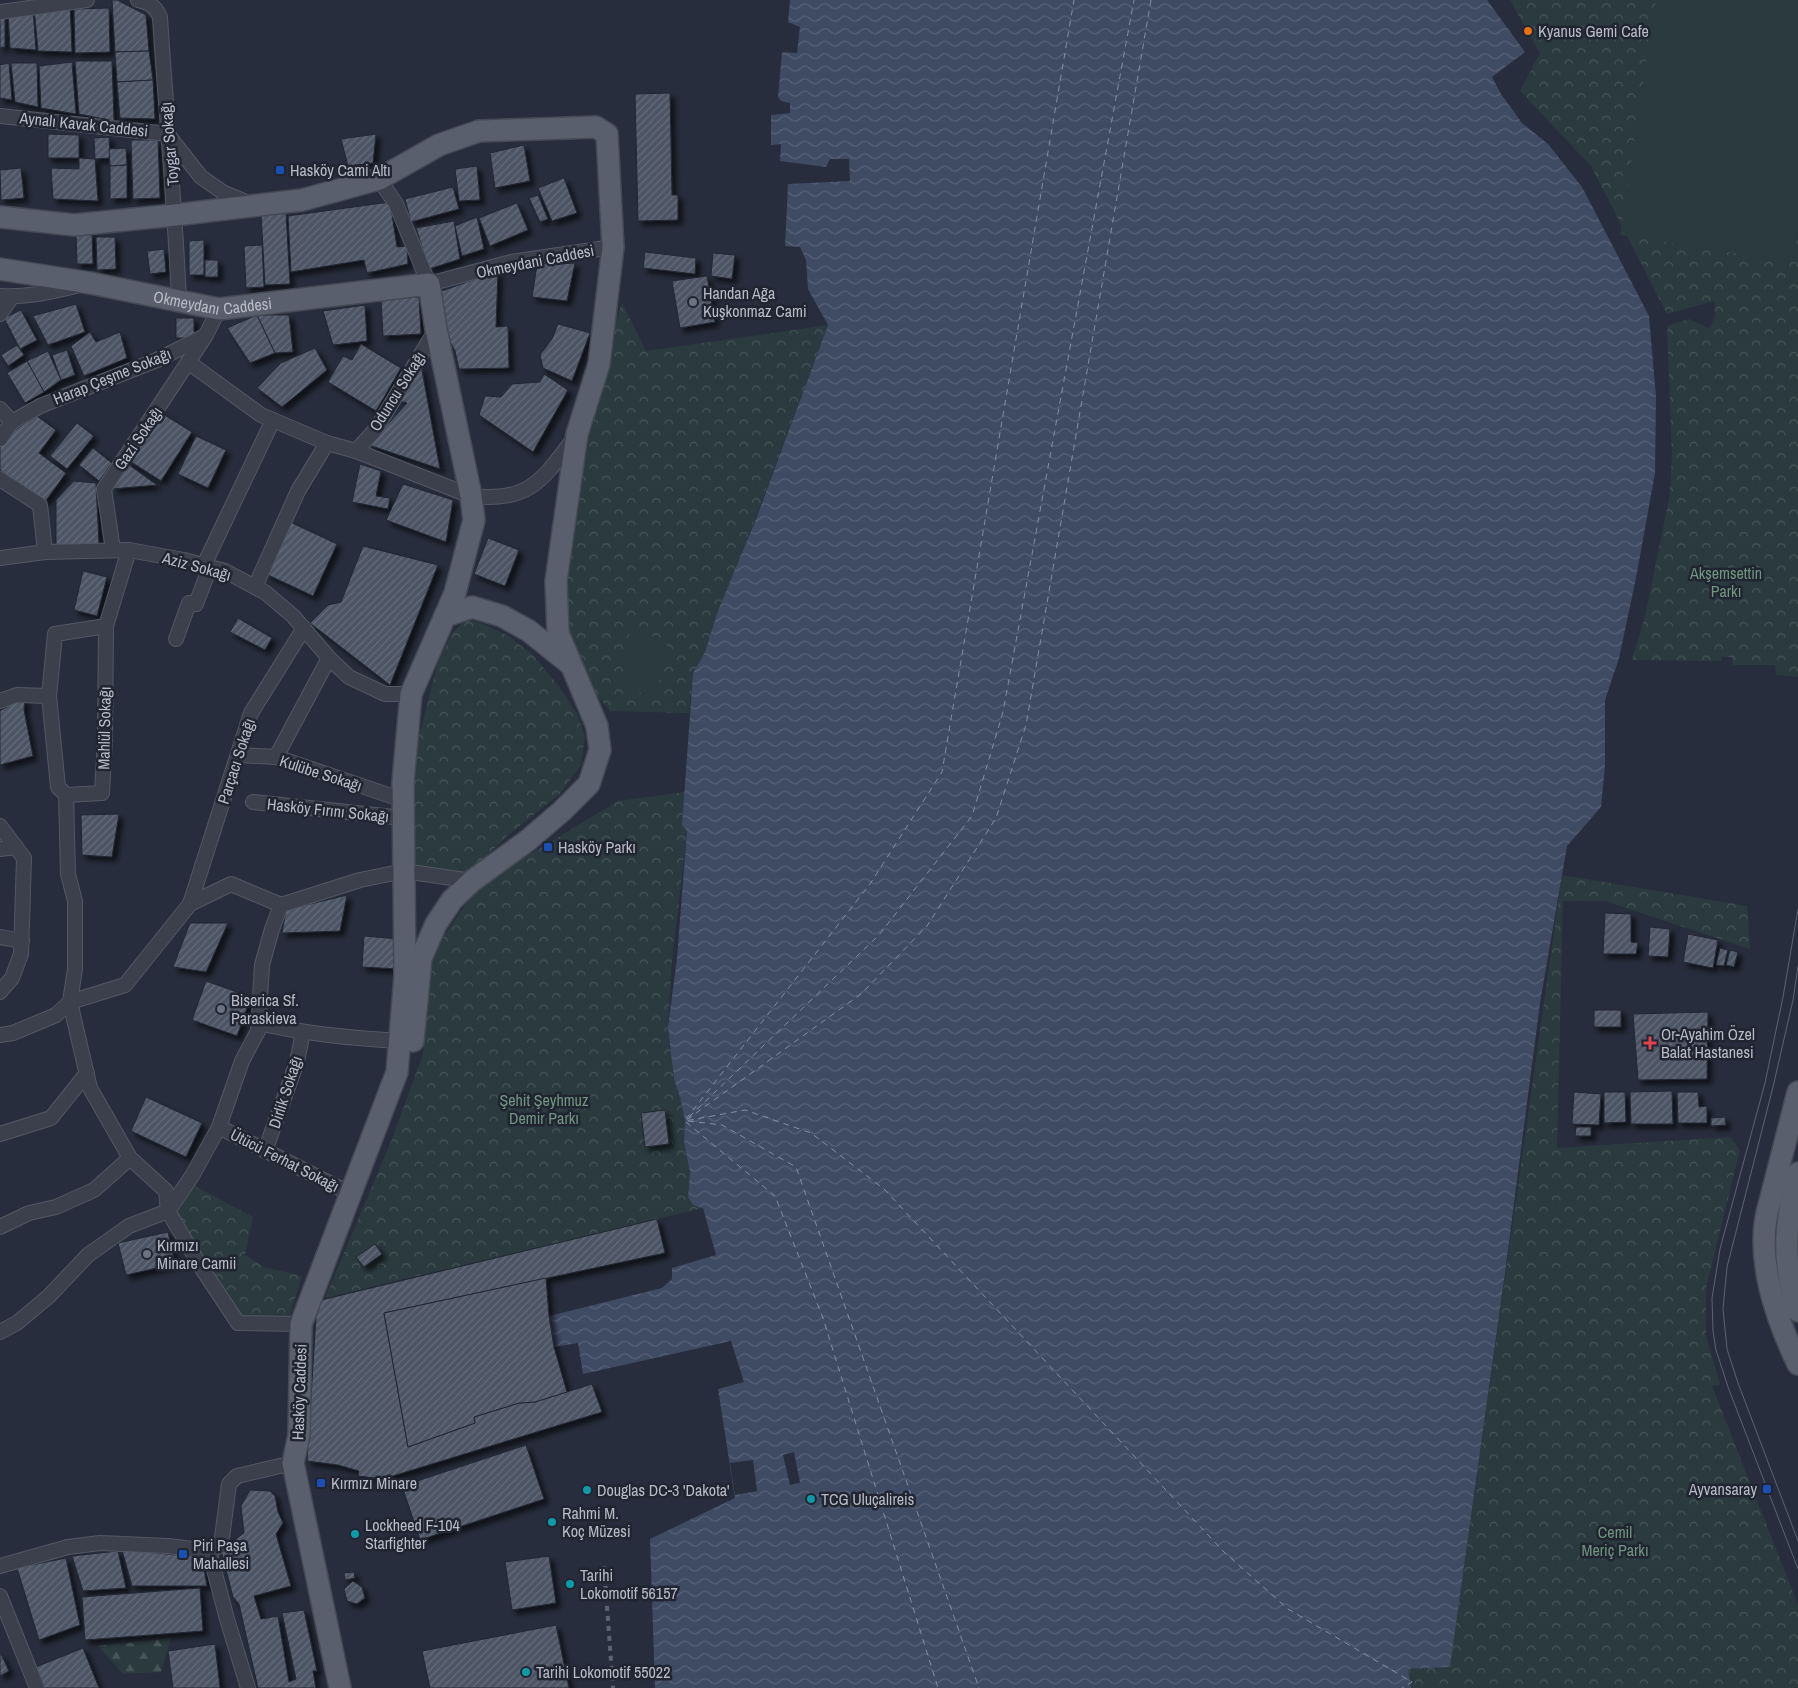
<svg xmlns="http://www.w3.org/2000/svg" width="1798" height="1688" viewBox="0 0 1798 1688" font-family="'Archivo Narrow',sans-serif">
<defs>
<pattern id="forest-firs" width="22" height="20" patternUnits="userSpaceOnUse" patternTransform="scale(1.25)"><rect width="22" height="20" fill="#2a3a3e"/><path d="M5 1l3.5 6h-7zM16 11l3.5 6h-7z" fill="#475558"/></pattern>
<pattern id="park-crowns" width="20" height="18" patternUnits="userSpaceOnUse" patternTransform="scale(1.25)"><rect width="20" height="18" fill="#2a3a3e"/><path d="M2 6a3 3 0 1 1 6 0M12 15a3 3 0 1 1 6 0" fill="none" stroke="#475558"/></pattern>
<pattern id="water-waves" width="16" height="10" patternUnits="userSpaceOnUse" patternTransform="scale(1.25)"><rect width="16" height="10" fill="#3f4a63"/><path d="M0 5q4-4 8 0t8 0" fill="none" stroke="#586278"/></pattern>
<pattern id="building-hatch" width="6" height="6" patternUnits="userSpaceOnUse" patternTransform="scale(1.25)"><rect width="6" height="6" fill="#4e5565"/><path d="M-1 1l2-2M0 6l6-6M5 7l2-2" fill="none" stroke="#656c7a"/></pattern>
<filter id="shadow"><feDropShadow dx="4.5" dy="4.5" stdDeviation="2.5" flood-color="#0009"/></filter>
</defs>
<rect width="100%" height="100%" fill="#272d3c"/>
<path fill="url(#forest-firs)" d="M171 1638 161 1672 123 1674 98 1646Z"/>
<g fill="url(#park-crowns)">
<path d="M1510 0H1798V677L1776 675 1775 665H1733L1731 657H1722V661L1632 660 1646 612 1669 499 1672 456 1667 326 1689 319 1708 328C1716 320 1716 312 1714 301L1667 314 1591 166 1520 91 1540 53Z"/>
<path d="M622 303 646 351 828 325 705 652 693 673 689 713 610 711 570 664 556 581 577 434Z"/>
<path d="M467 619 483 624 507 635 532 654 558 685 576 712 585 736 581 765 560 794 508 835 463 879 411 872 412 795 416 749 438 661 453 632Z"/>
<path d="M685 792 682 825 687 831 672 962 668 1027 674 1079 680 1097 685 1121 684 1143 690 1172 688 1196 703 1208 325 1298 392 1139 423 1054 433 952 479 885 618 801Z"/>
<path d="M1562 875 1747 906 1750 949 1605 901H1563L1557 1148 1730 1137 1740 1150 1706 1288V1335L1720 1385 1712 1386 1798 1605V1688H1411L1408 1669 1450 1666Z"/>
<path d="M193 1185 253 1217 245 1255 264 1267 302 1276 290 1315 279 1321 245 1317 236 1312 175 1213Z"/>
</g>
<g fill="#2a3a3e">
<path d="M1656 0H1798V232L1793 262 1620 235Z"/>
<path d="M630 631 668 640 656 696 620 688Z"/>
</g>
<path fill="url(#water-waves)" d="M790 0H1487L1525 52 1492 77 1501 94 1522 123 1548 144 1582 187 1649 316 1656 397 1655 473 1636 578 1619 658 1605 700V766L1601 807 1567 846 1540 1003 1505 1273 1450 1667 1408 1669 1411 1688H655L650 1539 735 1498 718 1389 744 1382 731 1341 583 1374 578 1343 554 1347 549 1316 662 1288 672 1279V1268L716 1255 703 1208 693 1205 688 1197 690 1172 684 1143 685 1121 680 1097 674 1079 668 1027 677 958 687 831 682 825 693 673 705 652 718 611 756 519 828 325 808 289 806 260 800 247 785 246 788 184 850 181 849 159H830L826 167 780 161 781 144 771 145V115L790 113V103L781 101 778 97 782 52 797 53 800 27 788 22Z"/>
<g fill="#272d3c">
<path d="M794 1452 800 1483 790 1485 783 1455Z"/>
<path d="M753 1460 757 1491 735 1495 730 1463Z"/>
</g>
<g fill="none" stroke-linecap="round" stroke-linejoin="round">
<g stroke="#828eab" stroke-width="1" stroke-dasharray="6 5" stroke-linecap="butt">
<path d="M1151 0 1026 725 996 818 927 926 861 994 685 1121 745 1110 811 1133 884 1189 1224 1552 1288 1609 1412 1682 1402 1688"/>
<path d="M689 1117 879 935 972 816 1003 712 1134 0"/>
<path d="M686 1119 870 884 942 772 1074 0"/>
<path d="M688 1121 722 1125 796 1167 979 1688"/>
<path d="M686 1122 775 1196 823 1318 938 1688"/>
</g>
</g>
<g fill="url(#building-hatch)" stroke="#222733" filter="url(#shadow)">
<path d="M112 0H117L146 15 149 51 115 52Z"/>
<path d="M70 2 72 52 38 51 34 7Z"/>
<path d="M109 8 110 52 75 53 74 9Z"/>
<path d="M33 9 36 50 10 48 8 13Z"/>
<path d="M0 14H5V47L0 48Z"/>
<path d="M149 51 153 80 117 82 115 52Z"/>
<path d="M75 61H112L114 121 79 114Z"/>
<path d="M72 62 76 114 41 108 39 66Z"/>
<path d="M9 63 12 100 0 98V65Z"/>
<path d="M11 63H37L38 107 15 102Z"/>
<path d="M153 80 155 119 120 118 117 82Z"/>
<path d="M670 93 672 195H678V220L638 221 635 94Z"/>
<path d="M48 134 79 135V158H48Z"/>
<path d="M376 134 373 163 348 166 341 139Z"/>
<path d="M109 137 110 158 95 159 94 138Z"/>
<path d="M131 140H158L160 198 133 199Z"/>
<path d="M524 145 530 181 495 188 490 153Z"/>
<path d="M126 148 127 165 110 166 109 149Z"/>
<path d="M79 158 95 159 98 201 53 199 51 168 79 169Z"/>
<path d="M127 165V198L110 199V166Z"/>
<path d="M477 166 480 200 459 201 455 169Z"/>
<path d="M21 168 24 198 1 200 0 170Z"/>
<path d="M564 178 577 213 552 221 538 188Z"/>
<path d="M453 187 459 209 411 222 405 199Z"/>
<path d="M538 195 548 219 540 222 529 198Z"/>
<path d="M390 202 397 247 407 246 408 264 367 273 364 260 291 272 288 216Z"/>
<path d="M517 203 528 230 490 246 479 218Z"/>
<path d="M286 212 290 284 265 285 261 213Z"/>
<path d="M477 217 484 249 462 256 455 226Z"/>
<path d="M454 221 460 259 429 269 416 228Z"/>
<path d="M76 232H92L93 264H77Z"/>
<path d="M96 237H115L116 269 97 270Z"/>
<path d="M204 240V275H189V241Z"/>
<path d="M262 245 264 287 246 288 244 246Z"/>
<path d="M164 249 166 272 150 274 147 251Z"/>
<path d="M645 252 696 258 695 274 643 268Z"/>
<path d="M713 253 735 255 732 279 711 276Z"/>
<rect x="205" y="260" width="13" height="17"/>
<path d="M575 263 567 301 532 297 537 265Z"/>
<path d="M498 271 496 327 508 326 509 368 459 369 455 351 438 319 439 292Z"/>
<path d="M707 276 715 322 680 328 672 281Z"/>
<path d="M419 297 421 334 383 336 381 299Z"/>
<path d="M76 304 85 332 48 345 33 316Z"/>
<path d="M365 305 367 341 333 345 323 311Z"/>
<path d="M21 310 37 340 20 349 4 318Z"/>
<path d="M257 315 275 353 250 363 227 328Z"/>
<path d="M257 315H289L293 352 275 353Z"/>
<rect x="176" y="318" width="18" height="20"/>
<path d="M558 324 590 333 572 381 543 368 540 355 552 339Z"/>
<path d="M90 332 96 342 120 332 127 358 84 376 71 346Z"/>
<path d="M361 344 401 368 376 411 328 382 343 356 352 360Z"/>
<path d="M17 345 24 355 8 366 1 355Z"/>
<path d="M315 348 327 370 282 407 257 388 281 363Z"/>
<path d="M67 350 75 375 61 380 52 355Z"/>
<path d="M48 351 61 380 44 392 27 361Z"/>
<path d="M27 361 44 392 25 403 7 373Z"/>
<path d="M421 365 440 469 369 445 407 403 399 401Z"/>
<path d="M544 374 568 390 533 452 479 415 485 396 501 397 512 384 540 382Z"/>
<path d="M158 411 192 432 161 481 128 460Z"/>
<path d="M37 416 56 430 39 453 66 473 45 502 0 470V446L10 433Z"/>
<path d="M77 423 94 436 67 469 50 456Z"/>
<path d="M196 436 226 450 208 488 178 474Z"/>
<path d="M93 448 112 463 99 481 79 465Z"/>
<path d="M125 462 157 485 112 489Z"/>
<path d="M360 464 381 471 376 496 390 498 388 509 352 502Z"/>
<path d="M74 481 96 483 99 545 56 547V500Z"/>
<path d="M403 484 453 500 446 542 386 520Z"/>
<path d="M290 522 337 544 313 596 266 574Z"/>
<path d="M488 538 519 550 505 586 474 574Z"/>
<path d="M363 546 438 565 390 685 310 623 328 605 341 602Z"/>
<path d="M83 571 107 577 97 616 74 610Z"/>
<path d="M238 618 272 638 265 650 230 632Z"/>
<path d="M25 696 24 710 33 756 0 765V711Z"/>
<path d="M119 814 112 857 82 855 81 815Z"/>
<path d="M347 895 340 931 282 933 286 910Z"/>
<path d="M1605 913 1631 914V942L1638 943 1636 954H1603Z"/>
<path d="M190 923H228L206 972 173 967Z"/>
<path d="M1650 927 1670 929 1668 957 1648 956Z"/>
<path d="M1688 934 1718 940 1713 968 1683 962Z"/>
<path d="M364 936 399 939 398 969 362 967Z"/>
<path d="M1720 948 1728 950 1724 966 1716 965Z"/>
<path d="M1730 950 1738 952 1734 967 1726 965Z"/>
<path d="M206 981 251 997 237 1036 192 1020Z"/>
<rect x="1594" y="1010" width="27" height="17"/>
<path d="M1708 1012 1707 1079 1638 1080 1633 1014Z"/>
<path d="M1672 1091 1673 1124H1631L1630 1092Z"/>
<path d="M1574 1092 1601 1094 1599 1125 1572 1124Z"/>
<path d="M1604 1092H1625L1626 1122 1604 1123Z"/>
<path d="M1677 1092H1698L1699 1107 1707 1106V1123H1678Z"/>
<path d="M146 1097 202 1123 186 1157 131 1131Z"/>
<path d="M665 1110 669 1144 645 1147 641 1113Z"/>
<path d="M1725 1117 1726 1125 1711 1126V1118Z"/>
<path d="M1576 1127H1591V1136H1575Z"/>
<path d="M657 1219 665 1253 384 1313 408 1447 475 1423 474 1417 519 1403 535 1402 592 1384 602 1412 383 1479 358 1476 359 1471 338 1465 307 1461 317 1301Z"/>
<path d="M168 1232 175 1264 126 1275 118 1243Z"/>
<path d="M375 1244 382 1254 364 1267 356 1257Z"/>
<path d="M546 1278 549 1316 554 1347 567 1392 535 1402 519 1403 474 1417 475 1423 408 1447 384 1313Z"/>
<path d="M526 1445 544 1499 420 1540 402 1486Z"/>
<path d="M250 1490 270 1491 275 1496 278 1512 283 1523 276 1534 291 1586 254 1596 261 1619 278 1616 289 1682 296 1679 282 1613 304 1610 317 1671H313L316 1688H258L239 1604 233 1597 221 1550 244 1533 241 1506Z"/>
<path d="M122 1550 202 1557 207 1586H132Z"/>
<path d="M118 1551 126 1588 83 1591 72 1556Z"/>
<path d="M549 1556 556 1603 512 1610 505 1562Z"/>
<path d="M66 1558 80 1625 39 1640 17 1568Z"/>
<path d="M354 1572 355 1578 345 1580 344 1573Z"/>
<path d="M353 1581 362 1587 365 1598 357 1604 347 1601 344 1589Z"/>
<path d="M200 1588 203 1631 85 1640 82 1597Z"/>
<path d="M556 1625 569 1688H430L422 1651Z"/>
<path d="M215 1644 220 1688H173L168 1651Z"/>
<path d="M83 1648 99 1688H45L36 1667Z"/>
<path d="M0 1652 9 1671 0 1676Z"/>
</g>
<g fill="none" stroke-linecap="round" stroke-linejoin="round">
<g stroke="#535864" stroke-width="16">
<g id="street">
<path d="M138 0C150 3 155 6 160 17 166 112 175 206 179 301"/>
<path d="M0 12 87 0"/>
<path d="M0 116 168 134"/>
<path d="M168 135 201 177 224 193 251 204"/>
<path d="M379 179 396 204 429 284 511 262 613 247"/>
<path d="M0 296C27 298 54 291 80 285"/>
<path d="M0 314 12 297"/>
<path d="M188 362 261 415 327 443 356 451 471 496C530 503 543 479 575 437"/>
<path d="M0 409 12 422"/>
<path d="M0 439 12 422 40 406 157 360 205 336"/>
<path d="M356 451 376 429 436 329"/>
<path d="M0 479 40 505 45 552"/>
<path d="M113 550 104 489 206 335 219 309"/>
<path d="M0 558 45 552 129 550 184 560 225 571 266 593 293 616 329 658 349 677 385 694H411"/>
<path d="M204 565 273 420"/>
<path d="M255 587 298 491 327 443"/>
<path d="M176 639 189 603 196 604 210 567"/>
<path d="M0 701 17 695 49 696"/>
<path d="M238 755 276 757 403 800"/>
<path d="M276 757 329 658"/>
<path d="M66 795 102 793 105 739 106 626"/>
<path d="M253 802 403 818"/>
<path d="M0 826 24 858 21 954 12 978 0 992"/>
<path d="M0 849 16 847"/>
<path d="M190 904 251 713 304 628"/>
<path d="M0 937 22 941"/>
<path d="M259 1023C305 1034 352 1038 400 1041"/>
<path d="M0 1035 13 1033 56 1015 70 1002 125 985 190 904 231 884 281 905"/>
<path d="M219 1127 351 1194"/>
<path d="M0 1134 51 1118 87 1073"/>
<path d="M265 1151 297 1062 303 1032"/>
<path d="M0 1227 29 1213 56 1207 94 1190 130 1158"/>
<path d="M301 1324 238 1323 201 1267 168 1211 192 1176 219 1127 242 1061 258 1031 262 965 272 929 281 905 360 880 404 871 472 881"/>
<path d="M0 1332 17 1323 49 1296 88 1255 129 1226 168 1211 166 1191 130 1158 90 1088 70 1002 75 969V901L68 874 66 795 58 787 49 696 55 634 106 626 129 550"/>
<path d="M209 1551 227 1619 248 1688"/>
<path d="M0 1566 68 1547 100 1543 168 1546 209 1551 221 1545 229 1484 237 1476 293 1463"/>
<path d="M0 1596 37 1688"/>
</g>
</g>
<g stroke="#444955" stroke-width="24">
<g id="primary">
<path d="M0 217 74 225 175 215 302 200 379 179 439 145 479 131 596 127 607 134 613 247 599 364 577 434 556 581 558 633 597 726 600 750 589 784 562 811 527 841 472 881 452 900 436 924 421 958 413 1041"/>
<path id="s1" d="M0 269 90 283 219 309 429 284 436 329 471 496 474 520 455 593 411 694 403 782 405 976 397 1072 301 1324 299 1435 293 1463 340 1688"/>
<path d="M445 616 472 607 502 616 529 631 570 664"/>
<path d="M1798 1092 1767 1213C1756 1263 1777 1320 1798 1364"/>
<path d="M1798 1173C1785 1224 1781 1259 1798 1311"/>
</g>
</g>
<use href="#street" stroke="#3b404c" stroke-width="14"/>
<use href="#primary" stroke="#595f6c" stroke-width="21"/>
<g stroke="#5e6373" stroke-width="1">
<path d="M1798 909 1783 997 1765 1083 1720 1249 1712 1298 1713 1331 1716 1350 1728 1387 1798 1569"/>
<path d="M1798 966 1793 1000 1773 1087 1727 1267 1723 1309 1727 1349 1738 1383 1798 1541"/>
</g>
<path stroke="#5e6373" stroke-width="4" stroke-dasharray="5 5" stroke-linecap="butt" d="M604 1566 613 1688"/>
</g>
<circle fill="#e8710a" stroke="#202531" stroke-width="2" cx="1528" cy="31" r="5"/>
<g fill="#1a4fb4" stroke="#202531" stroke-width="2">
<rect x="275" y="165" width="10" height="10" rx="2.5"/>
<rect x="543" y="842" width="10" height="10" rx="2.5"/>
<rect x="316" y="1478" width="10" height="10" rx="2.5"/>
<rect x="1762" y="1484" width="10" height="10" rx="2.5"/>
<rect x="178" y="1549" width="10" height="10" rx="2.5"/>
</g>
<g fill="#6b7280" stroke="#202531" stroke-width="2">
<circle cx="693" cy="302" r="5"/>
<circle cx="221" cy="1009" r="5"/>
<circle cx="147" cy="1254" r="5"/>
</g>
<path fill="#e0444e" stroke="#202531" stroke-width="2" d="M1647.5 1035.5h5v5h5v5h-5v5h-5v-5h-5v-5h5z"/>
<g fill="#0f9aa8" stroke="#202531" stroke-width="2">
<circle cx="587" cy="1490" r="5"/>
<circle cx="811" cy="1499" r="5"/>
<circle cx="552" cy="1522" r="5"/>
<circle cx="355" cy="1534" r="5"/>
<circle cx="570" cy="1584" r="5"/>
<circle cx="526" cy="1672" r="5"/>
</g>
<g text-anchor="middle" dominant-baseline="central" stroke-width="5" stroke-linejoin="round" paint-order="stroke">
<g font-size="16" fill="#b7bbc7" stroke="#202531" text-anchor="start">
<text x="1538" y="31">Kyanus Gemi Cafe</text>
<text x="290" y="170">Hasköy Cami Altı</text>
<text x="703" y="293">Handan Ağa<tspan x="703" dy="18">Kuşkonmaz Cami</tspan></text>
<text x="558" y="847">Hasköy Parkı</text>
<text x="231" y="1000">Biserica Sf.<tspan x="231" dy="18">Paraskieva</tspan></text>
<text x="1661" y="1034">Or-Ayahim Özel<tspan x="1661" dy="18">Balat Hastanesi</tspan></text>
<text x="157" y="1245">Kırmızı<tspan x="157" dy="18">Minare Camii</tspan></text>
<text x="331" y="1483">Kırmızı Minare</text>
<text x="1757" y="1489" text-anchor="end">Ayvansaray</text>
<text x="597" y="1490">Douglas DC-3 'Dakota'</text>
<text x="821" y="1499">TCG Uluçalireis</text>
<text x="562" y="1513">Rahmi M.<tspan x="562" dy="18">Koç Müzesi</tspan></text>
<text x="365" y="1525">Lockheed F-104<tspan x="365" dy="18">Starfighter</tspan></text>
<text x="193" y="1545">Piri Paşa<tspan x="193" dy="18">Mahallesi</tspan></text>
<text x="580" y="1575">Tarihi<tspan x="580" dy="18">Lokomotif 56157</tspan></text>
<text x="536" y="1672">Tarihi Lokomotif 55022</text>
</g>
<g font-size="16" fill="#b7bbc7" stroke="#202531">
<text transform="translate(84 124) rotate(6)">Aynalı Kavak Caddesi</text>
<text transform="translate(169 144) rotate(-95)">Toygar Sokağı</text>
<text transform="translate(535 261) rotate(-11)">Okmeydani Caddesi</text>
<text stroke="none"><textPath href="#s1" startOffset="216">Okmeydanı Caddesi</textPath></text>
<text transform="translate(112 376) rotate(-22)">Harap Çeşme Sokağı</text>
<text transform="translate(397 391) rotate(-58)">Oduncu Sokağı</text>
<text transform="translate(138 438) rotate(-56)">Gazi Sokağı</text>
<text transform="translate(197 566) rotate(15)">Aziz Sokağı</text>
<text transform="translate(104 728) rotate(-89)">Mahlül Sokağı</text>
<text transform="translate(236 761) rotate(-72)">Parçacı Sokağı</text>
<text transform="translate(321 773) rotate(18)">Kulübe Sokağı</text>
<text transform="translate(328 810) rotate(6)">Hasköy Fırını Sokağı</text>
<text transform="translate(285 1092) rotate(-72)">Dirlik Sokağı</text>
<text transform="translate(285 1160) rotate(27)">Ütücü Ferhat Sokağı</text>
<text transform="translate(299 1392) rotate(-88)">Hasköy Caddesi</text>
</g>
<g font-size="16" fill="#71957e" stroke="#202531">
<text x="1726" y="573">Akşemsettin<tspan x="1726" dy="18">Parkı</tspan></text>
<text x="544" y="1100">Şehit Şeyhmuz<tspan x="544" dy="18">Demir Parkı</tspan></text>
<text x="1615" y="1532">Cemil<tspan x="1615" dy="18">Meriç Parkı</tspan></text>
</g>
</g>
</svg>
